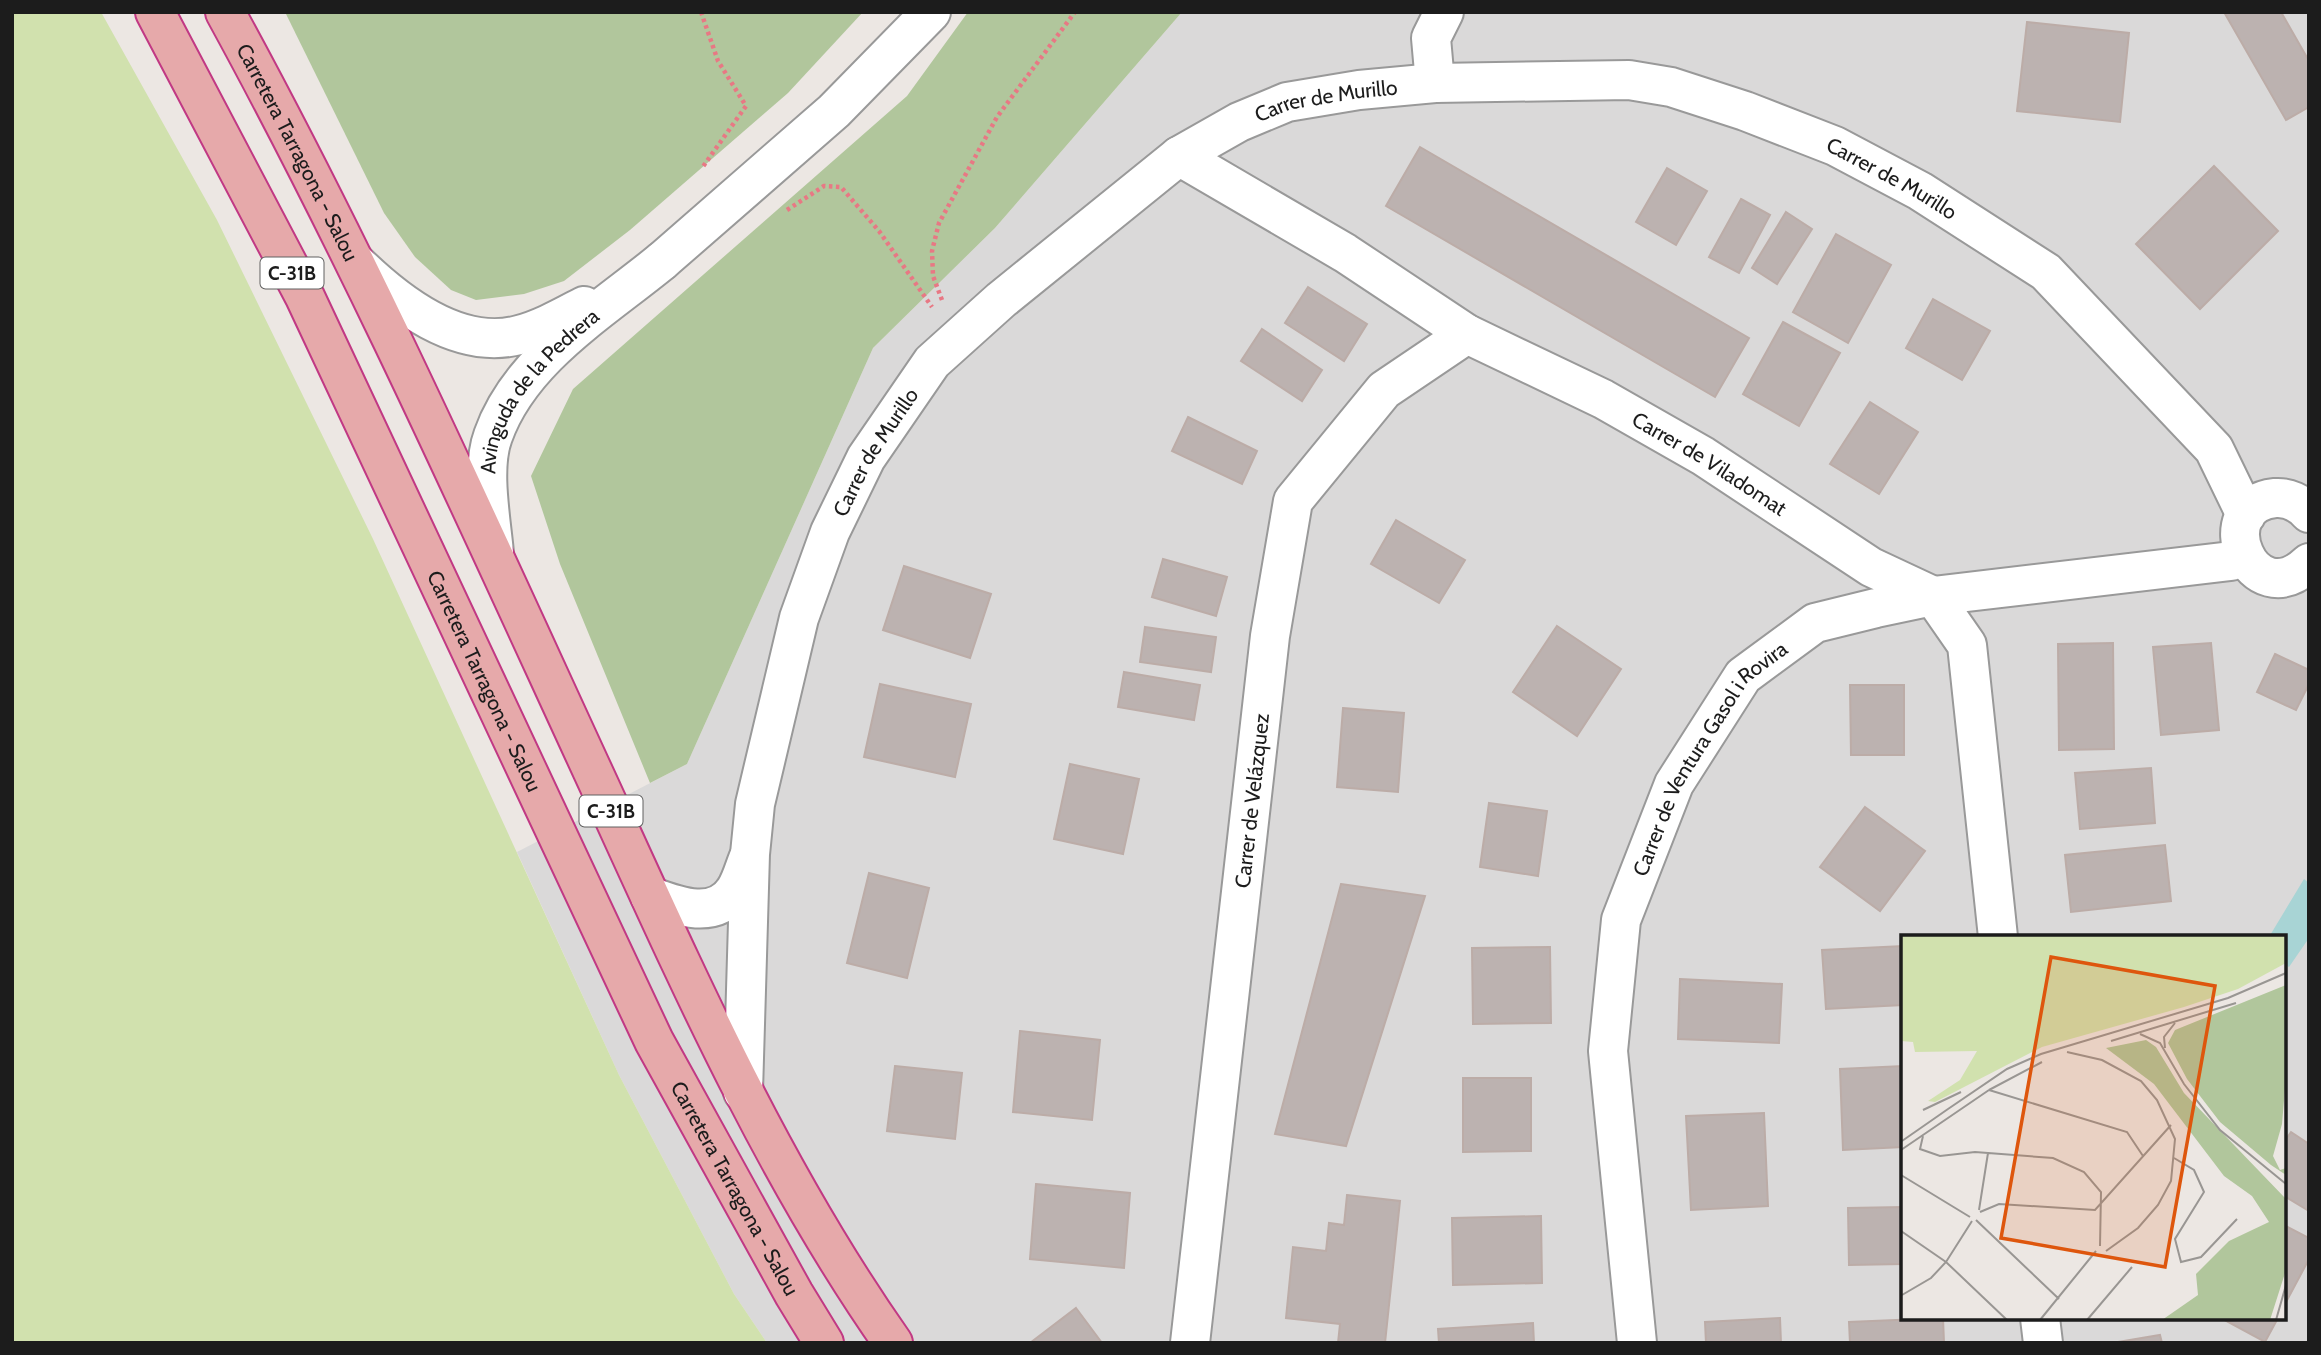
<svg xmlns="http://www.w3.org/2000/svg" width="2321" height="1355" viewBox="0 0 2321 1355" font-family="Cabin,sans-serif">
<rect width="100%" height="100%" fill="#ece7e3"/>
<path fill="#dad9d9" fill-rule="evenodd" d="M1182 12H2309V1343H767L734 1294 619 1075 517 852 687 764 873 348 995 228ZM1903 937H2284V1318H1903Z"/>
<path fill="#d1e1ae" d="M12 12H101L217 220 373 539 619 1075 734 1294 767 1343H12Z"/>
<g fill="#b1c69c">
<path d="M285 12H863L788 93 630 230 564 281 524 294 476 300 451 290 415 257 384 213Z"/>
<path d="M968 12H1182L995 228 873 348 687 764 650 783 560 564 531 476 573 389 907 96Z"/>
</g>
<path fill="#a8d4d5" d="M2304 879 2309 883V938L2289 967 2284 964V937H2269Z"/>
<g fill="#bcb2b0" stroke="#bcaca7" stroke-width="2">
<path d="M2224 12H2281L2309 61V107L2286 120Z"/>
<path d="M2027 22 2129 33 2120 122 2017 111Z"/>
<path d="M1420 147 1749 338 1715 397 1386 206Z"/>
<path d="M2214 166 2278 231 2200 309 2136 244Z"/>
<path d="M1667 168 1707 191 1676 245 1636 222Z"/>
<path d="M1741 199 1770 215 1739 273 1709 257Z"/>
<path d="M1786 212 1812 229 1777 284 1752 268Z"/>
<path d="M1836 234 1891 265 1848 343 1793 312Z"/>
<path d="M1308 287 1367 324 1344 361 1285 323Z"/>
<path d="M1933 299 1990 331 1962 380 1906 348Z"/>
<path d="M1783 322 1840 353 1799 426 1743 394Z"/>
<path d="M1262 329 1322 370 1302 401 1241 361Z"/>
<path d="M1870 402 1918 432 1879 494 1830 464Z"/>
<path d="M1188 417 1257 451 1242 484 1172 451Z"/>
<path d="M1396 520 1465 560 1439 603 1371 564Z"/>
<path d="M1163 559 1227 577 1216 616 1152 597Z"/>
<path d="M904 566 991 594 970 658 883 630Z"/>
<path d="M1557 626 1621 669 1577 736 1513 692Z"/>
<path d="M1145 627 1216 637 1211 672 1140 662Z"/>
<path d="M2113 643 2114 749 2059 750 2058 644Z"/>
<path d="M2211 643 2219 730 2161 735 2153 647Z"/>
<path d="M2275 654 2309 670V684L2296 710 2257 692Z"/>
<path d="M1124 672 1200 685 1194 720 1118 707Z"/>
<path d="M880 684 971 704 955 777 864 757Z"/>
<path d="M1850 685H1904V755H1851Z"/>
<path d="M1343 708 1404 713 1398 792 1337 787Z"/>
<path d="M1070 764 1139 779 1123 854 1054 839Z"/>
<path d="M2151 768 2155 823 2080 829 2075 773Z"/>
<path d="M1489 803 1547 811 1538 876 1480 867Z"/>
<path d="M1865 807 1925 851 1880 911 1820 867Z"/>
<path d="M2165 845 2171 901 2071 912 2065 855Z"/>
<path d="M869 873 929 888 907 978 847 963Z"/>
<path d="M1341 884 1425 896 1346 1146 1275 1134Z"/>
<path d="M1903 946V1005L1826 1009 1822 950Z"/>
<path d="M1550 947 1551 1023 1473 1024 1472 948Z"/>
<path d="M1680 979 1782 984 1779 1043 1678 1039Z"/>
<path d="M1020 1031 1100 1040 1092 1120 1013 1112Z"/>
<path d="M895 1066 962 1073 955 1139 887 1131Z"/>
<path d="M1903 1066V1147L1843 1150 1840 1069Z"/>
<path d="M1463 1078H1531V1151L1463 1152Z"/>
<path d="M1764 1113 1768 1206 1691 1210 1686 1116Z"/>
<path d="M2291 1132 2309 1144V1211L2284 1196V1142Z"/>
<path d="M1036 1184 1130 1193 1124 1268 1030 1259Z"/>
<path d="M1347 1195 1400 1201 1385 1343H1338L1340 1324 1286 1318 1293 1247 1326 1251 1329 1223 1344 1225Z"/>
<path d="M1903 1207V1264L1849 1265 1848 1208Z"/>
<path d="M1541 1216 1542 1283 1453 1285 1452 1218Z"/>
<path d="M2284 1225 2309 1238V1259L2284 1306Z"/>
<path d="M1076 1308 1102 1343H1030Z"/>
<path d="M1780 1318 1781 1343H1706L1705 1322Z"/>
<path d="M1943 1318 1944 1343H1850L1849 1322Z"/>
<path d="M2221 1318H2278L2265 1342Z"/>
<path d="M1533 1323 1534 1343H1439L1438 1329Z"/>
<path d="M2160 1335 2162 1343H2112Z"/>
</g>
<g fill="none" stroke-linecap="round" stroke-linejoin="round">
<g stroke="#999" stroke-width="42">
<g id="minor">
<path d="M1435 83 1431 38 1444 12"/>
<path id="s1" d="M1179 156 1345 253 1467 334 1603 399 1703 456 1871 567 1933 596 1967 645 1998 937"/>
<path d="M356 263C397 303 458 351 519 335 542 329 563 317 584 306"/>
<path d="M2309 513C2300 503 2288 497 2275 498 2206 505 2251 618 2309 563"/>
<path id="s2" d="M494 553C491 519 481 468 493 436 520 359 601 311 662 261"/>
<path d="M650 896C677 906 715 921 735 890 741 881 744 869 748 859"/>
<path id="s3" d="M743 1092 750 854 755 804 799 618 830 532 866 458 932 362 1001 300 1179 156 1239 122 1287 102 1359 90 1435 83 1629 80 1671 87 1745 111 1835 146 1920 191 2046 272 2214 449 2246 515"/>
<path d="M2040 1318 2043 1343"/>
<path id="s4" d="M1190 1343 1270 636 1293 501 1384 390 1467 334"/>
<path id="s5" d="M1637 1343 1608 1051 1621 920 1674 784 1743 676 1815 623 1876 608 1933 596 2231 561 2243 555"/>
</g>
</g>
<g stroke="#999" stroke-width="42">
<path id="tertiary" d="M662 261 834 111 931 12"/>
</g>
<g stroke="#c13984" stroke-width="42">
<g id="trunk">
<path id="s6" d="M155 12 305 297 654 1041 794 1294 824 1343"/>
<path id="s7" d="M225 12C363 264 480 527 600 787 687 977 772 1171 893 1343"/>
</g>
</g>
<g stroke="#e87884" stroke-width="4.5" stroke-dasharray="3.5 3.5" stroke-linecap="butt">
<path d="M701 12 718 61 746 106 702 168"/>
<path d="M787 210 824 186 841 187 879 231 932 307"/>
<path d="M942 300 933 276 932 251 939 223 997 117 1075 12"/>
</g>
<use href="#minor" stroke="#fff" stroke-width="38"/>
<use href="#tertiary" stroke="#fff" stroke-width="38"/>
<use href="#trunk" stroke="#e6a9aa" stroke-width="38"/>
</g>
<g text-anchor="middle" dominant-baseline="central" stroke-width="6" stroke-linejoin="round" paint-order="stroke">
<g fill="#fff" stroke="#606060" stroke-width="2">
<rect x="260.5" y="257.5" width="63" height="31" rx="5"/>
<rect x="579.5" y="795.5" width="63" height="31" rx="5"/>
</g>
<g font-size="19" font-weight="bold" fill="#1c1c1c">
<text x="292" y="273">C-31B</text>
<text x="611" y="811">C-31B</text>
</g>
<g font-size="21" fill="#1c1c1c" stroke="#fff">
<text stroke="none"><textPath href="#s3" startOffset="1251">Carrer de Murillo</textPath></text>
<text stroke="none"><textPath href="#s7" startOffset="158">Carretera Tarragona - Salou</textPath></text>
<text stroke="none"><textPath href="#s3" startOffset="1838">Carrer de Murillo</textPath></text>
<text stroke="none"><textPath href="#s2" startOffset="180">Avinguda de la Pedrera</textPath></text>
<text stroke="none"><textPath href="#s3" startOffset="663">Carrer de Murillo</textPath></text>
<text stroke="none"><textPath href="#s1" startOffset="614">Carrer de Viladomat</textPath></text>
<text stroke="none"><textPath href="#s6" startOffset="746">Carretera Tarragona - Salou</textPath></text>
<text stroke="none"><textPath href="#s5" startOffset="612">Carrer de Ventura Gasol i Rovira</textPath></text>
<text stroke="none"><textPath href="#s4" startOffset="546">Carrer de Velázquez</textPath></text>
<text stroke="none"><textPath href="#s6" startOffset="1312">Carretera Tarragona - Salou</textPath></text>
</g>
</g>
<g transform="translate(1901 935)">
<rect width="385" height="385" fill="#ece7e3"/>
<path d="M0 0H385V28L337 54 283 72 141 112 34 167 27 166 59 145 76 116 14 117 12 107 0 106Z" fill="#d1e1ae"/>
<path d="M385 50V142L381 189 372 221 379 235 385 233V240L370 230 319 187 286 144 267 108 274 95ZM245 105 255 112 283 158 385 264V335L369 385H261L297 360 295 339 328 306 368 287 351 261 323 241 253 149 205 113Z" fill="#b1c69c"/>
<path fill="none" stroke="#999693" stroke-width="2" d="M239 99 259 108 283 149 319 195 385 249M210 106 335 68M264 113 263 102 274 88M166 117 201 125 240 146 256 165 274 204 270 246 257 270 237 293 205 316M88 155 226 197 242 221M88 155 141 127M47 174 106 134 140 119 327 63 385 38M22 175 60 157M22 201 19 214 39 221 74 217 152 223 183 237 200 257 199 311M1 206 47 174M0 215 88 155M273 223 293 235 303 257 274 304 280 327 300 322 336 284M0 240 69 282M78 275 87 218M79 277 98 269 194 275 270 190M75 285 158 364M0 296 45 327 106 385M1 360 30 343 45 327 71 286M139 385 195 316M186 385 231 332M375 385 385 350"/>
<path fill="#de560d" fill-opacity="0.15" stroke="#de560d" stroke-width="3.5" d="M150 22 314 51 264 332 100 303Z"/>
<rect width="385" height="385" fill="none" stroke="#1c1c1c" stroke-width="3.5"/>
</g>
<rect width="2321" height="1355" fill="none" stroke="#1c1c1c" stroke-width="28"/>
</svg>
